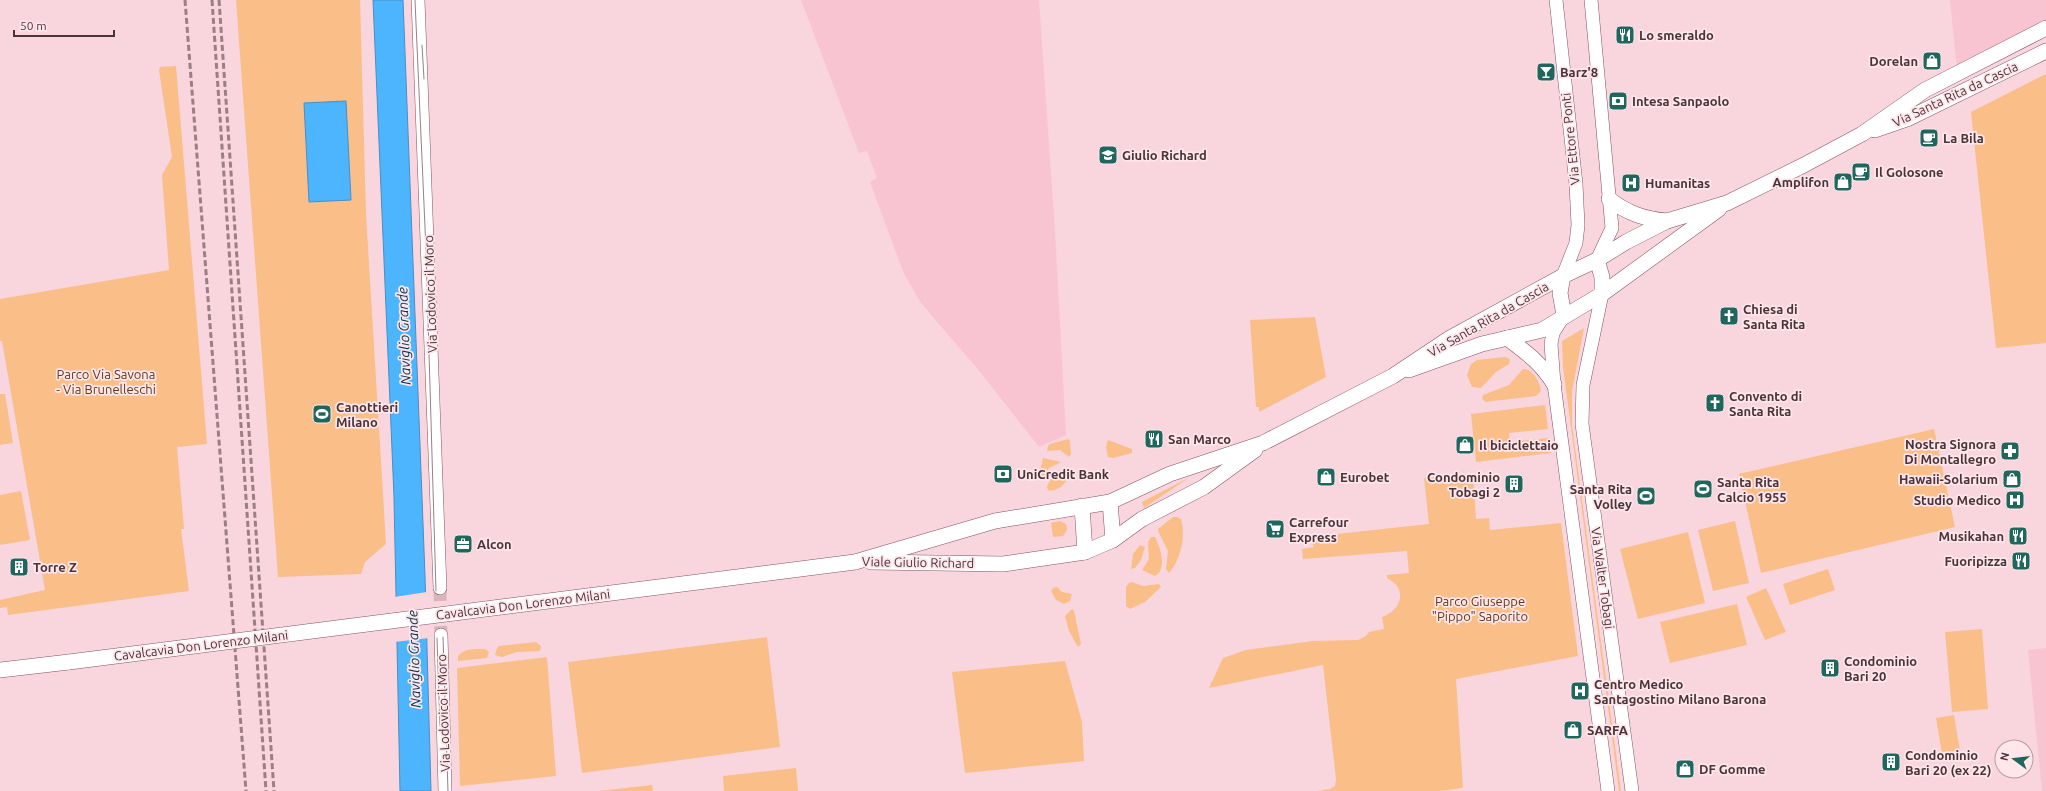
<svg xmlns="http://www.w3.org/2000/svg" width="2046" height="791" viewBox="0 0 2046 791" font-family="Ubuntu,sans-serif">
<rect width="100%" height="100%" fill="#f9d5de"/>
<g fill="#f9c4d1">
<path d="M801 0H1039L1055 231 1066 435 1039 447 981 373 921 303 904 274 870 182 877 178 867 151 859 153Z"/>
<path d="M1950 0H2046V23L1957 69Z"/>
<path d="M2046 648V791H2042L2028 650Z"/>
</g>
<g fill="#fabe89">
<path d="M236 0H360L366 214 386 544 365 562 361 574 278 577Z"/>
<path d="M176 66 207 444 177 447 184 529H181L189 591 8 615 7 607 0 608V600L45 590 2 341H0V299L169 270 162 175 172 157 159 70 160 67Z"/>
<path d="M2046 74V343L1996 348 1971 112Z"/>
<path d="M1315 317 1326 377 1259 412V407H1256L1250 320Z"/>
<path d="M1584 328 1572 392V425L1621 791H1619L1563 367 1562 341Z"/>
<path d="M1505 357 1510 359 1509 364 1496 372 1481 388 1472 387 1467 375 1471 364 1477 360Z"/>
<path d="M1523 369C1533 369 1540 382 1541 391L1536 396 1493 401 1486 402 1482 399 1483 395 1509 385Z"/>
<path d="M0 394H5L13 443 0 445Z"/>
<path d="M1545 405 1548 429 1509 433 1510 442 1549 438 1551 453 1476 462 1471 414Z"/>
<path d="M1934 429 1955 527 1761 573 1739 474Z"/>
<path d="M1068 439 1070 441 1071 454 1069 457 1060 450 1047 451 1048 446 1050 444Z"/>
<path d="M1108 440 1132 449V453L1113 458 1108 457 1106 447Z"/>
<path d="M1043 458 1061 462 1049 468 1042 479 1039 478Z"/>
<path d="M1064 469 1070 472C1068 482 1058 493 1048 490L1047 487C1050 479 1055 472 1064 469Z"/>
<path d="M1473 474 1476 519 1489 518 1490 530 1561 523 1578 656 1456 679 1463 788 1439 791H1317L1330 789 1335 786 1336 779 1323 665 1209 688 1223 658 1246 650 1313 641 1358 640 1366 636 1369 632 1384 629 1382 617C1394 613 1406 600 1397 586 1395 583 1390 580 1387 578V575L1409 573 1407 551 1303 559 1302 549 1314 547 1309 537 1429 524 1424 478Z"/>
<path d="M1188 478 1187 479 1144 508 1142 502Z"/>
<path d="M21 491 30 540 0 545V495Z"/>
<path d="M1173 517H1177L1181 519C1186 537 1181 559 1169 573L1166 569 1168 551 1158 531V529Z"/>
<path d="M1060 521 1066 524 1067 530 1063 536 1053 537 1051 523Z"/>
<path d="M1735 521 1749 583 1713 591 1698 530Z"/>
<path d="M1688 532 1705 603 1638 619 1620 549Z"/>
<path d="M1151 537H1155C1160 547 1168 569 1155 576L1142 570 1149 559 1148 542Z"/>
<path d="M1140 545 1145 547 1141 560 1135 568 1131 569 1133 554Z"/>
<path d="M1828 569 1835 590 1790 605 1783 584Z"/>
<path d="M1132 582 1143 586 1159 584 1161 587 1145 602 1130 609 1126 606V587L1129 583Z"/>
<path d="M1057 587 1062 592 1072 594 1070 601 1064 604 1056 600 1051 591 1053 588Z"/>
<path d="M1766 588 1786 632 1765 640 1746 597Z"/>
<path d="M1737 604 1747 645 1670 663 1660 622Z"/>
<path d="M1072 609 1074 611 1081 644 1078 647 1069 631 1065 616Z"/>
<path d="M1982 629 1988 709 1952 712 1945 632Z"/>
<path d="M767 637 780 747 582 773 568 662Z"/>
<path d="M536 642 541 646 540 651 517 652 502 657 495 655 497 648 499 646Z"/>
<path d="M485 649 489 652 487 658 458 661V656C464 648 476 649 485 649Z"/>
<path d="M547 657 556 776 460 786 457 668Z"/>
<path d="M1065 661 1082 722 1084 761 965 773 952 672Z"/>
<path d="M1954 715 1960 751 1942 754 1936 718Z"/>
<path d="M796 768 798 791H724L723 776Z"/>
<path d="M652 785 653 791H599Z"/>
</g>
<g fill="#4cb5fd" stroke="#4b8ec2">
<path d="M373 0H403L425 576 431 791H400L394 497Z"/>
<path d="M346 101 351 200 309 202 304 103Z"/>
</g>
<path fill="#f9d5de" d="M427 592 429 638 394 642V597Z"/>
<g fill="none" stroke-linecap="round" stroke-linejoin="round">
<path stroke="#d6b5bd" stroke-width="13" stroke-dasharray="13 6" stroke-linecap="butt" d="M440 588 441 635"/>
<g stroke="#855361" stroke-width="14">
<g id="tertiary">
<path d="M418 0 440 588"/>
<path d="M1556 0 1576 184 1578 225 1576 243 1563 276"/>
<path d="M1591 0 1612 228 1597 260"/>
<path d="M1602 294 1583 385 1582 424 1632 791"/>
<path d="M1563 317 1553 333 1551 344 1554 384 1608 791"/>
<path d="M441 635 445 791"/>
</g>
</g>
<g stroke="#855361" stroke-width="16">
<g id="secondary">
<path d="M1875 130 1907 119 2046 51"/>
<path d="M1609 199C1627 213 1644 219 1667 221"/>
<path d="M1597 260 1602 277V294"/>
<path d="M1563 276 1560 293 1564 315"/>
<path d="M1507 338C1527 353 1541 363 1554 384"/>
<path d="M1409 370 1482 344 1542 330 1602 294 1719 209"/>
<path d="M1110 502 1113 540"/>
<path d="M1082 506 1085 552"/>
<path d="M855 562 995 521 1110 502 1170 474 1263 443 1393 376 1450 338 1563 276 1597 260 1626 242 1667 221 1727 203 1804 165 1862 134 1925 90 2046 28"/>
<path d="M871 562 1003 564 1085 552 1113 540 1142 519 1204 487 1255 450"/>
<path d="M0 670 69 662"/>
</g>
</g>
<use href="#tertiary" stroke="#fff" stroke-width="13"/>
<use href="#secondary" stroke="#fff" stroke-width="15"/>
<g stroke="#9c7e86" stroke-width="1">
<path d="M415 0 426 250 436 591"/>
<path d="M422 45 424 79"/>
<path d="M443 637 448 791"/>
<path d="M437 638 440 726"/>
</g>
<g stroke="#9c7e86" stroke-width="3" stroke-dasharray="6 3" stroke-linecap="butt">
<path d="M185 0 246 791"/>
<path d="M212 0 266 791"/>
<path d="M219 0 274 791"/>
</g>
<g stroke="#855361" stroke-width="16" stroke-linecap="butt">
<path id="secondary-bridge" d="M69 662 855 562"/>
</g>
<use href="#secondary-bridge" stroke="#fff" stroke-width="15"/>
</g>
<defs>
<g id="restaurant-square" transform="scale(1)"><rect x="-9" y="-9" width="18" height="18" rx="4" fill="#1f675d" stroke="#fee6eb"/><path d="M-5-6h1v4h1v-4h1v4h1v-4h1v5L-1.5 .5V6h-2V.5L-5-1ZM5-6V6H3V1.5H1.5Q1.5-4 5-6Z" fill="#fff"/></g>
<g id="shop-square" transform="scale(1)"><rect x="-9" y="-9" width="18" height="18" rx="4" fill="#1f675d" stroke="#fee6eb"/><path d="M-5-2.5h2.3a2.7 3.5 0 0 1 5.4 0H5L5.5 6h-11ZM-1.5-2.5h3a1.5 2.3 0 0 0-3 0Z" fill="#fff"/></g>
<g id="bar-square" transform="scale(1)"><rect x="-9" y="-9" width="18" height="18" rx="4" fill="#1f675d" stroke="#fee6eb"/><path d="M-6-5H6L.8 .8V4.5H3.5V6h-7V4.5H-.8V.8Z" fill="#fff"/></g>
<g id="bank-square" transform="scale(1)"><rect x="-9" y="-9" width="18" height="18" rx="4" fill="#1f675d" stroke="#fee6eb"/><path d="M-6-4H6V4H-6ZM0-2.3a2.3 2.3 0 1 0 0 4.6a2.3 2.3 0 1 0 0-4.6Z" fill="#fff"/></g>
<g id="cafe-square" transform="scale(1)"><rect x="-9" y="-9" width="18" height="18" rx="4" fill="#1f675d" stroke="#fee6eb"/><path d="M-5.5-4.5H6V0H3Q3 3.5 0 3.5H-2.5Q-5.5 3.5-5.5 0ZM3-3.2v2h1.7v-2ZM-6 4.5H4V6H-6Z" fill="#fff"/></g>
<g id="school-square" transform="scale(1)"><rect x="-9" y="-9" width="18" height="18" rx="4" fill="#1f675d" stroke="#fee6eb"/><path d="M0-5L7-2L0 1L-7-2ZM-4 1L0 2.5L4 1V4Q0 6-4 4Z" fill="#fff"/></g>
<g id="hospital-square" transform="scale(1)"><rect x="-9" y="-9" width="18" height="18" rx="4" fill="#1f675d" stroke="#fee6eb"/><path d="M-5-5h3v3.5h4V-5h3V5h-3V1.5h-4V5h-3Z" fill="#fff"/></g>
<g id="church-square" transform="scale(1)"><rect x="-9" y="-9" width="18" height="18" rx="4" fill="#1f675d" stroke="#fee6eb"/><path d="M-1.2-6h2.4v3.5h3.3v2.4h-3.3V6h-2.4V-.1h-3.3v-2.4h3.3Z" fill="#fff"/></g>
<g id="stadium-square" transform="scale(1)"><rect x="-9" y="-9" width="18" height="18" rx="4" fill="#1f675d" stroke="#fee6eb"/><path d="M0-5a6.5 5 0 1 0 0 10a6.5 5 0 1 0 0-10ZM-3.5-1.8h7v3.6h-7Z" fill="#fff"/></g>
<g id="pharmacy-square" transform="scale(1)"><rect x="-9" y="-9" width="18" height="18" rx="4" fill="#1f675d" stroke="#fee6eb"/><path d="M-2-6h4v4h4v4h-4v4h-4v-4h-4v-4h4Z" fill="#fff"/></g>
<g id="building-square" transform="scale(1)"><rect x="-9" y="-9" width="18" height="18" rx="4" fill="#1f675d" stroke="#fee6eb"/><path d="M-4-6H4V6H1V3H-1V6H-4ZM-2.5-4.3h1.7v1.8h-1.7ZM.8-4.3h1.7v1.8H.8ZM-2.5-1h1.7V.8h-1.7ZM.8-1h1.7V.8H.8Z" fill="#fff"/></g>
<g id="supermarket-square" transform="scale(1)"><rect x="-9" y="-9" width="18" height="18" rx="4" fill="#1f675d" stroke="#fee6eb"/><path d="M-6-5.5h2.5l.6 2H6L4.5 2H-2.5L-4.4-4H-6ZM-1.5 3.2a1.3 1.3 0 1 0 .1 0ZM3 3.2a1.3 1.3 0 1 0 .1 0Z" fill="#fff"/></g>
<g id="office-square" transform="scale(1)"><rect x="-9" y="-9" width="18" height="18" rx="4" fill="#1f675d" stroke="#fee6eb"/><path d="M-6-3h4V-5.5h4V-3h4V5H-6ZM-1-4.5V-3h2v-1.5ZM-6 0V1H6V0Z" fill="#fff"/></g>
</defs>
<g fill-rule="evenodd">
<use href="#restaurant-square" x="1625" y="35"/>
<use href="#shop-square" x="1932" y="61"/>
<use href="#bar-square" x="1546" y="72"/>
<use href="#bank-square" x="1618" y="101"/>
<use href="#cafe-square" x="1929" y="138"/>
<use href="#school-square" x="1108" y="155"/>
<use href="#cafe-square" x="1861" y="172"/>
<use href="#shop-square" x="1843" y="182"/>
<use href="#hospital-square" x="1631" y="183"/>
<use href="#church-square" x="1729" y="316"/>
<use href="#church-square" x="1715" y="403"/>
<use href="#stadium-square" x="322" y="414"/>
<use href="#restaurant-square" x="1154" y="439"/>
<use href="#shop-square" x="1465" y="445"/>
<use href="#pharmacy-square" x="2010" y="451"/>
<use href="#bank-square" x="1003" y="474"/>
<use href="#shop-square" x="1326" y="477"/>
<use href="#shop-square" x="2012" y="479"/>
<use href="#building-square" x="1514" y="484"/>
<use href="#stadium-square" x="1703" y="489"/>
<use href="#stadium-square" x="1646" y="496"/>
<use href="#hospital-square" x="2015" y="500"/>
<use href="#supermarket-square" x="1275" y="529"/>
<use href="#restaurant-square" x="2018" y="536"/>
<use href="#office-square" x="463" y="544"/>
<use href="#restaurant-square" x="2021" y="561"/>
<use href="#building-square" x="19" y="567"/>
<use href="#building-square" x="1830" y="668"/>
<use href="#hospital-square" x="1580" y="691"/>
<use href="#shop-square" x="1573" y="730"/>
<use href="#building-square" x="1891" y="762"/>
<use href="#shop-square" x="1685" y="769"/>
</g>
<g text-anchor="middle" dominant-baseline="central" stroke-width="3.5" stroke-linejoin="round" paint-order="stroke">
<g font-size="13" font-weight="bold" fill="#4a3339" stroke="#fee6eb" text-anchor="start">
<text x="1639" y="35">Lo smeraldo</text>
<text x="1918" y="61" text-anchor="end">Dorelan</text>
<text x="1560" y="72">Barz'8</text>
<text x="1632" y="101">Intesa Sanpaolo</text>
<text x="1943" y="138">La Bila</text>
<text x="1122" y="155">Giulio Richard</text>
<text x="1875" y="172">Il Golosone</text>
<text x="1829" y="182" text-anchor="end">Amplifon</text>
<text x="1645" y="183">Humanitas</text>
<text x="1743" y="309">Chiesa di<tspan x="1743" dy="15">Santa Rita</tspan></text>
<text x="1729" y="396">Convento di<tspan x="1729" dy="15">Santa Rita</tspan></text>
<text x="336" y="407">Canottieri<tspan x="336" dy="15">Milano</tspan></text>
<text x="1168" y="439">San Marco</text>
<text x="1996" y="444" text-anchor="end">Nostra Signora<tspan x="1996" dy="15">Di Montallegro</tspan></text>
<text x="1479" y="445">Il biciclettaio</text>
<text x="1017" y="474">UniCredit Bank</text>
<text x="1340" y="477">Eurobet</text>
<text x="1500" y="477" text-anchor="end">Condominio<tspan x="1500" dy="15">Tobagi 2</tspan></text>
<text x="1998" y="479" text-anchor="end">Hawaii-Solarium</text>
<text x="1717" y="482">Santa Rita<tspan x="1717" dy="15">Calcio 1955</tspan></text>
<text x="1632" y="489" text-anchor="end">Santa Rita<tspan x="1632" dy="15">Volley</tspan></text>
<text x="2001" y="500" text-anchor="end">Studio Medico</text>
<text x="1289" y="522">Carrefour<tspan x="1289" dy="15">Express</tspan></text>
<text x="2004" y="536" text-anchor="end">Musikahan</text>
<text x="477" y="544">Alcon</text>
<text x="2007" y="561" text-anchor="end">Fuoripizza</text>
<text x="33" y="567">Torre Z</text>
<text x="1844" y="661">Condominio<tspan x="1844" dy="15">Bari 20</tspan></text>
<text x="1594" y="684">Centro Medico<tspan x="1594" dy="15">Santagostino Milano Barona</tspan></text>
<text x="1587" y="730">SARFA</text>
<text x="1905" y="755">Condominio<tspan x="1905" dy="15">Bari 20 (ex 22)</tspan></text>
<text x="1699" y="769">DF Gomme</text>
</g>
<g font-size="13" fill="#4a3339" stroke="#fee6eb">
<text transform="translate(1955 94) rotate(-25)">Via Santa Rita da Cascia</text>
<text transform="translate(1570 139) rotate(-96)">Via Ettore Ponti</text>
<text transform="translate(430 294) rotate(-92)">Via Lodovico il Moro</text>
<text transform="translate(1488 319) rotate(-30)">Via Santa Rita da Cascia</text>
<text transform="translate(918 562) rotate(1)">Viale Giulio Richard</text>
<text transform="translate(1603 578) rotate(82)">Via Walter Tobagi</text>
<text transform="translate(523 604) rotate(-7)">Cavalcavia Don Lorenzo Milani</text>
<text transform="translate(201 645) rotate(-7)">Cavalcavia Don Lorenzo Milani</text>
<text transform="translate(443 713) rotate(-92)">Via Lodovico il Moro</text>
</g>
<g font-size="13" fill="#5e3b1a" stroke="#fee6eb">
<text x="106" y="374">Parco Via Savona<tspan x="106" dy="15">- Via Brunelleschi</tspan></text>
<text x="1480" y="601">Parco Giuseppe<tspan x="1480" dy="15">"Pippo" Saporito</tspan></text>
</g>
<g font-size="14" font-style="italic" fill="#073551" stroke="#fee6eb">
<text transform="translate(404 336) rotate(-92)">Naviglio Grande</text>
<text transform="translate(414 659) rotate(-92)">Naviglio Grande</text>
</g>
</g>
<g transform="translate(2014 759) rotate(285)"><circle r="19" fill="#fee6eb" stroke="#b69ea4"/>
<path d="M0-3L7 15L0 10L-7 15Z" fill="#1f675d"/>
<text y="-6" font-size="11" font-weight="bold" text-anchor="middle" fill="#4a3339">N</text>
</g>
<path d="M14 30v6h100v-6" fill="none" stroke="#4a3339" stroke-width="2"/>
<text x="20" y="30" font-size="12" fill="#4a3339" stroke="#fee6eb" stroke-width="3" paint-order="stroke">50 m</text>
</svg>
